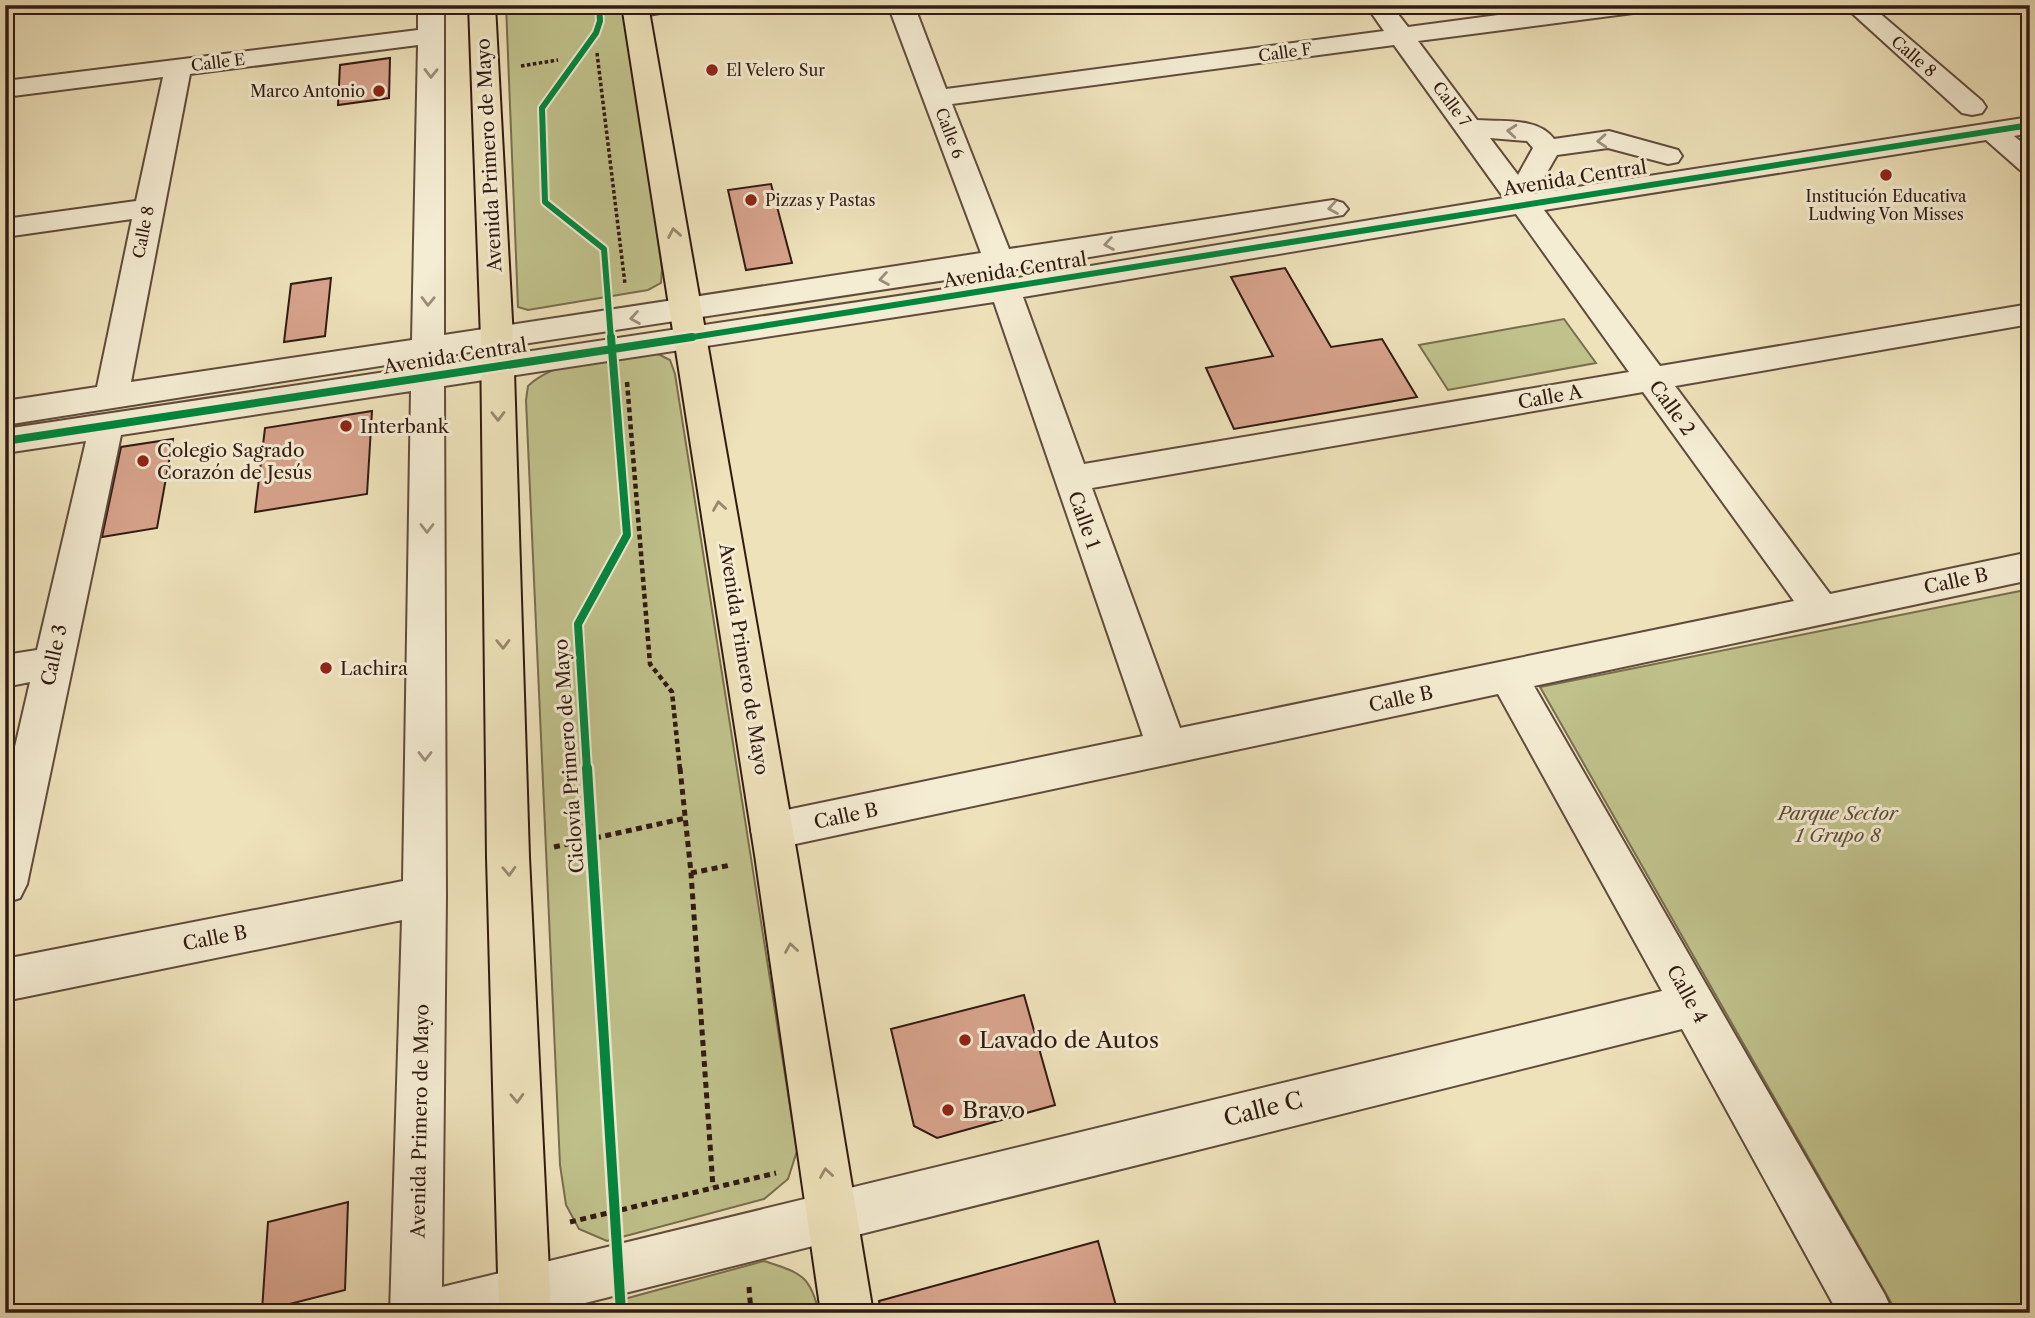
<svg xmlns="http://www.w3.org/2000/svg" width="2035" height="1318" viewBox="0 0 2035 1318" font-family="'Libre Caslon Text',serif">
<rect width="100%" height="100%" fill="#eee2bb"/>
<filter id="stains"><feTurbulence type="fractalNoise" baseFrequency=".00286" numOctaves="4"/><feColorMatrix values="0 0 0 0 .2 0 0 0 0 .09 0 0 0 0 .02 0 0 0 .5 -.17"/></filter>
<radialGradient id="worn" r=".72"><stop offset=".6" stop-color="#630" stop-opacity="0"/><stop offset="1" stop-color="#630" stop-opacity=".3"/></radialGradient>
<g fill="#c0c18b" stroke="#786e4e" stroke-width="2">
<path d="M506 5H626L662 269 661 283 648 290 528 310 518 307Z"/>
<path d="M1564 319 1596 363 1448 390 1419 345Z"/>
<path d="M658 354 670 360 675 374 797 1151 788 1179 764 1199 607 1241 579 1229 566 1205 560 1165 526 400 528 386C560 356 615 359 658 354Z"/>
<path d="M2030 589V1313H1897L1540 687Z"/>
<path d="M764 1261C800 1273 810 1274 819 1313H599L617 1301Z"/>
</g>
<g fill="#d7a38c" stroke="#311a11" stroke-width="2">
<path d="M390 58 389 98 338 105 340 65Z"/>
<path d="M771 184 792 263 746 270 728 190Z"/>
<path d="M1285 268 1331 347 1382 339 1417 397 1234 429 1206 368 1273 356 1231 277Z"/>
<path d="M331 278 325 336 284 342 291 284Z"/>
<path d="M372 411 367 494 255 512 265 428Z"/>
<path d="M173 439 157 528 102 537 121 447Z"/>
<path d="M1024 995 1055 1105 937 1138 914 1126 891 1029Z"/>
<path d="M348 1202 345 1290 262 1311 268 1222Z"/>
<path d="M1098 1241 1118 1313H881L879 1301Z"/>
</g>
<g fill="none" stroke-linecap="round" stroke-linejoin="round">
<g stroke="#604c3c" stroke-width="4">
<g id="minor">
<path d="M418 5H444V335L981 253 888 5H914L946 89 1384 31 1366 5H1391L1408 27 1574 5H1645L1642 10 1633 13 1418 41 1477 120C1502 122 1538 117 1554 139L1609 131 1678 150 1682 156 1678 162 1668 164 1608 148 1557 155 1541 183 1524 184 1532 194 2030 117V133L2014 136 2030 149V172L2020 170 1986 140 1544 210 1660 366 2030 304V324L1675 386 1830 594 2030 552V580L1534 686 1885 1295 1893 1313H1838L1682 1029 545 1313H390L402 920 5 1001V959L403 881 411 391 121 435 27 884 20 898 5 903V790L30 682 5 687V655L37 650 86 441 5 453V429L412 368V361L5 425V401L97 387 132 219 5 237V219L136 201 163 77 5 97V81L418 30ZM418 45 412 340 131 382 190 74ZM1394 45 1504 198 1005 280 444 364V356L999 272 1343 215 1348 209 1343 203 1333 200 1009 249 952 104ZM1490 138 1527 141 1533 148 1518 175ZM1516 214 1629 372 1084 464 1023 297ZM994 302 1143 736 772 813 757 818 751 831 757 844 772 849 1498 694 1662 991 442 1287 446 896 444 386ZM1643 392 1794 601 1180 728 1092 488Z"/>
<path d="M626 5H681L678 10 636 17 627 14 623 9Z"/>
<path d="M1843 5H1870L1982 101 1986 107 1982 113 1972 115 1962 113Z"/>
</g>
</g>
<g stroke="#311a11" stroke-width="4">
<g id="major">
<path d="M469 5H495L513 339 529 857 551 1313H499L487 857 481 339Z"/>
<path d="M622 5H648L797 855 873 1313H821L755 855Z"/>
</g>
</g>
<g stroke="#311a11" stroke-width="3.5" stroke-dasharray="3.5 2.5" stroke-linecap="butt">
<path d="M597 53 625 284"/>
<path d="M521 66 558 60"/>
</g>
<path stroke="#311a11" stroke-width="4.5" stroke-dasharray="5 3.5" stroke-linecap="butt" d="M627 382 650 664 672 692 680 770"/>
<g stroke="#311a11" stroke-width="5" stroke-dasharray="6 4.5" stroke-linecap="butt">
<path d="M680 768 691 873 713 1187"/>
<path d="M554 847 686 818"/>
<path d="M691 873 731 865"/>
<path d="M570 1222 776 1173"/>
<path d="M749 1287 751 1313"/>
</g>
<use href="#minor" fill="#f4ecd3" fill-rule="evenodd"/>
<use href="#major" fill="#eee2bb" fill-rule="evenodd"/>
<g stroke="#f4ecd3" stroke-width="10">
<g id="cycleway-far2">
<path d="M599 5 600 21 596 33 542 108 545 202 604 249 611 339"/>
<path d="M680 339C1131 271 1580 195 2030 125"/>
</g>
</g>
<g stroke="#f4ecd3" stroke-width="12">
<g id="cycleway-far1">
<path d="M5 441 692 337"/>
<path d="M587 770 578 624 627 535 611 337"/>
</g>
</g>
<g stroke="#f4ecd3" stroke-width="15">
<path id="cycleway" d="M587 768 621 1313"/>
</g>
<use href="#cycleway-far2" stroke="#00873e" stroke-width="6"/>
<use href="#cycleway-far1" stroke="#00873e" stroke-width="8"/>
<use href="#cycleway" stroke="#00873e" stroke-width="10"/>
</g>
<defs><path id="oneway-chevron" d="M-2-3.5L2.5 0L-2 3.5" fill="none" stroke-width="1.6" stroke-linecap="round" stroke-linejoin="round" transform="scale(1.75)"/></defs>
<g stroke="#9c8e7c">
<use href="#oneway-chevron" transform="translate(431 73) rotate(91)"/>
<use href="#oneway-chevron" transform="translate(1512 131) rotate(-175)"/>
<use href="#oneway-chevron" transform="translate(1602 141) rotate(176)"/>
<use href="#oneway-chevron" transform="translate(1333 208) rotate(171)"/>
<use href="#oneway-chevron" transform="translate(1109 244) rotate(171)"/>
<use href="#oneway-chevron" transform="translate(884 279) rotate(171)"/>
<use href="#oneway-chevron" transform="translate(428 301) rotate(91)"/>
<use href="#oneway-chevron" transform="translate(635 318) rotate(171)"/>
<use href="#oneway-chevron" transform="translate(427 528) rotate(90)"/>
<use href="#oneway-chevron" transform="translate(425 756) rotate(90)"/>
</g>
<g stroke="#99886e">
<use href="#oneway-chevron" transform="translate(674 233) rotate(-100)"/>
<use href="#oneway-chevron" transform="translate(498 416) rotate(89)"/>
<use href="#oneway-chevron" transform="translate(719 506) rotate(-99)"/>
<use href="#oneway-chevron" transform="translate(503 644) rotate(89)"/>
<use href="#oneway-chevron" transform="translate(509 871) rotate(88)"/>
<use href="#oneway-chevron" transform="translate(791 948) rotate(-99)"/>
<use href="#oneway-chevron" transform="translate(517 1098) rotate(88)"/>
<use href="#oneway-chevron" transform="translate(826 1173) rotate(-99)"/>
</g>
<g fill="#8f2418" stroke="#f4ecd3" stroke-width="2.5">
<circle cx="712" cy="70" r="7"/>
<circle cx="379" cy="91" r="7"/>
<circle cx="1886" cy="175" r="7"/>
<circle cx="751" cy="200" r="7"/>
<circle cx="346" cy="426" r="7"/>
<circle cx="143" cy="461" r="7"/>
<circle cx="326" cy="668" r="7"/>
<circle cx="965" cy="1040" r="7"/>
<circle cx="948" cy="1110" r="7"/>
</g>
<g text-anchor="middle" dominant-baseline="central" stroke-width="6" stroke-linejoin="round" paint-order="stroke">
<g font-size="16" fill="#311a11" stroke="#f4ecd3">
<text transform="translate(1285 52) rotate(-8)">Calle F</text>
<text transform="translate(1914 56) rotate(41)">Calle 8</text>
<text transform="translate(218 62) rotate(-7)">Calle E</text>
<text transform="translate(1452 104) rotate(53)">Calle 7</text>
<text transform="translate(950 133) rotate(69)">Calle 6</text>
<text transform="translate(143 232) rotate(-79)">Calle 8</text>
</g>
<g font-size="16" fill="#311a11" stroke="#f4ecd3" text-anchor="start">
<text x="726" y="70">El Velero Sur</text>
<text x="365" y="91" text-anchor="end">Marco Antonio</text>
<text x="1886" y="196" text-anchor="middle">Institución Educativa<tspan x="1886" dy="18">Ludwing Von Misses</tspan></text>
<text x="765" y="200">Pizzas y Pastas</text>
</g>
<g font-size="19" fill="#311a11" stroke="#f4ecd3">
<text transform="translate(489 155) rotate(-93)">Avenida Primero de Mayo</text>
<text transform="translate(1575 178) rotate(-9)">Avenida Central</text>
<text transform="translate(1015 270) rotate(-9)">Avenida Central</text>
<text transform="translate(455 356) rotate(-9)">Avenida Central</text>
<text transform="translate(1550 397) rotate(-10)">Calle A</text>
<text transform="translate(1672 408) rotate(54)">Calle 2</text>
<text transform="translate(1084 520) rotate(70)">Calle 1</text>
<text transform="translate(1956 581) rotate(-12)">Calle B</text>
<text transform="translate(54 655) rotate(-78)">Calle 3</text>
<text transform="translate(744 659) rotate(81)">Avenida Primero de Mayo</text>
<text transform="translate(1401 699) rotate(-12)">Calle B</text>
<text transform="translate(569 756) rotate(-94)">Ciclovía Primero de Mayo</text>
<text transform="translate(846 816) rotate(-12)">Calle B</text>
<text transform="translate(215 938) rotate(-11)">Calle B</text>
<text transform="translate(1687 994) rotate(61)">Calle 4</text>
<text transform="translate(420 1121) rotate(-89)">Avenida Primero de Mayo</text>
</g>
<g font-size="19" fill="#311a11" stroke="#f4ecd3" text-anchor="start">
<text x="360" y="426">Interbank</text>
<text x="157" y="450">Colegio Sagrado<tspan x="157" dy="22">Corazón de Jesús</tspan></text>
<text x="340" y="668">Lachira</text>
</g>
<g font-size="19" font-style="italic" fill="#5c4c36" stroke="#f4ecd3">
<text x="1838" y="813">Parque Sector<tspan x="1838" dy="22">1 Grupo 8</tspan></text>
</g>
<g font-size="23" fill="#311a11" stroke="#f4ecd3" text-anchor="start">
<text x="979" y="1040">Lavado de Autos</text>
<text x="962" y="1110">Bravo</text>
</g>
<g font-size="23" fill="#311a11" stroke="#f4ecd3">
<text transform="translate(1263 1109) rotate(-14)">Calle C</text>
</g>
</g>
<rect width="2035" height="1318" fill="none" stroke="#eee2bb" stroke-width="28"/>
<rect x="7" y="7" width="2021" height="1304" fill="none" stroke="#311a11" stroke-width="3.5"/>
<rect x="14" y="14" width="2007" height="1290" fill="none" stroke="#311a11" stroke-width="2"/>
<rect width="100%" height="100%" filter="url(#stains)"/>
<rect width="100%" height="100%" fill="url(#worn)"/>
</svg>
